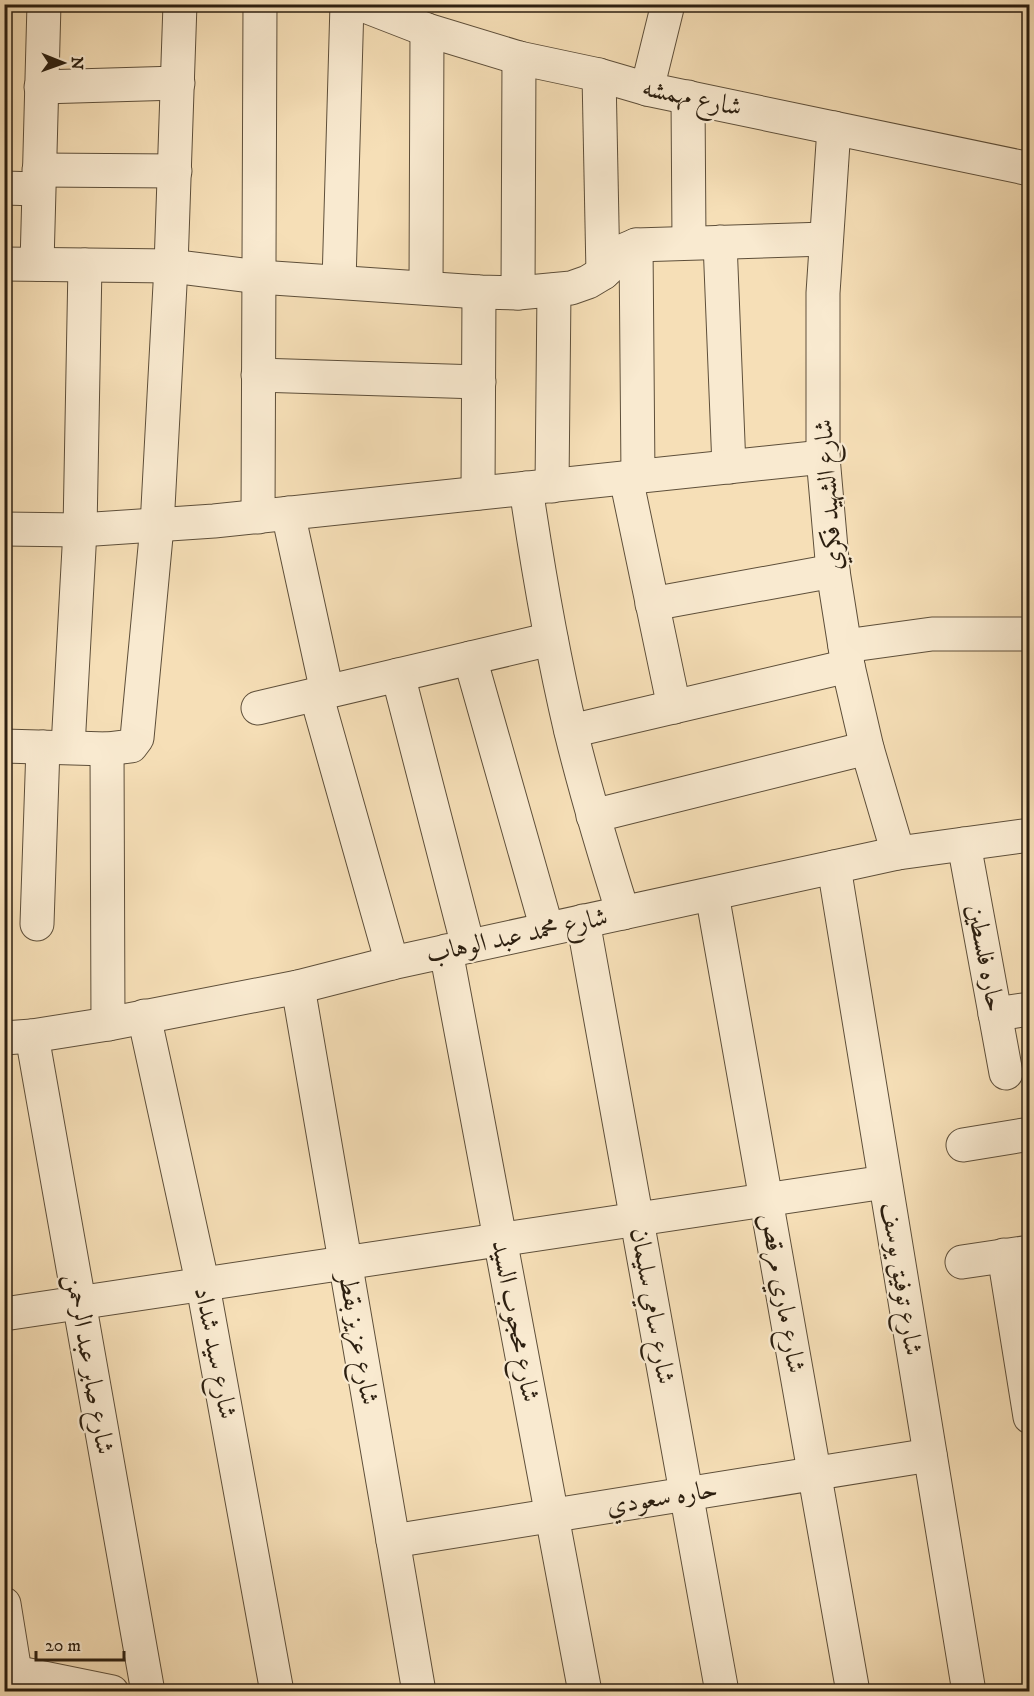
<svg xmlns="http://www.w3.org/2000/svg" width="1034" height="1696" viewBox="0 0 1034 1696" font-family="'IM FELL DW Pica',Amiri,serif">
<rect width="100%" height="100%" fill="#f6dfb7"/>
<filter id="stains"><feTurbulence type="fractalNoise" baseFrequency=".00333" numOctaves="4"/><feColorMatrix values="0 0 0 0 .2 0 0 0 0 .09 0 0 0 0 .02 0 0 0 .5 -.17"/></filter>
<radialGradient id="worn" r=".72"><stop offset=".6" stop-color="#630" stop-opacity="0"/><stop offset="1" stop-color="#630" stop-opacity=".3"/></radialGradient>
<g fill="none" stroke-linecap="round" stroke-linejoin="round">
<g stroke="#5e4f3a" stroke-width="35">
<g id="minor">
<path d="M360 4 427 30 519 58 599 75 647 89 1030 169"/>
<path d="M599 75 603 273"/>
<path d="M41 87 178 83"/>
<path d="M647 89 668 4"/>
<path d="M688 97 689 242"/>
<path d="M834 128 823 293V457L833 571 848 666 867 748 898 853"/>
<path d="M39 170 175 171"/>
<path d="M4 188 38 189"/>
<path d="M720 242 729 467"/>
<path d="M636 245 638 476"/>
<path d="M4 264 171 266 259 277 479 292 518 293 571 288 588 282 603 273 614 263 622 251 636 245 826 239"/>
<path d="M37 264 44 4"/>
<path d="M339 282 347 4"/>
<path d="M426 288 427 30"/>
<path d="M518 293 519 58"/>
<path d="M258 375 479 382"/>
<path d="M626 478 674 707"/>
<path d="M552 486 554 290"/>
<path d="M526 488C538 570 552 651 571 732 586 793 604 853 623 913"/>
<path d="M478 493 479 292"/>
<path d="M288 513 327 692"/>
<path d="M258 517 260 4"/>
<path d="M4 529 80 530 214 521 823 457"/>
<path d="M652 604 833 571"/>
<path d="M845 646 932 634H1030"/>
<path d="M470 658 547 929"/>
<path d="M398 675 468 946"/>
<path d="M316 694 392 963"/>
<path d="M258 708 551 639"/>
<path d="M571 731 848 666"/>
<path d="M4 746 107 749 131 746 137 738 157 526 171 266 180 4"/>
<path d="M68 747 80 530 85 265"/>
<path d="M107 749 108 1024"/>
<path d="M593 816 867 748"/>
<path d="M964 844 1006 1073"/>
<path d="M834 867 969 1692"/>
<path d="M712 894 853 1692"/>
<path d="M583 921 722 1692"/>
<path d="M37 924 43 747"/>
<path d="M446 951 585 1692"/>
<path d="M298 987 419 1692"/>
<path d="M995 1014 1030 1009"/>
<path d="M144 1016 203 1286 277 1692"/>
<path d="M32 1036 148 1692"/>
<path d="M4 1038 32 1036 108 1024 298 987 392 963 898 853 1030 835"/>
<path d="M963 1145 1030 1134"/>
<path d="M1004 1255 1030 1417"/>
<path d="M962 1262 1030 1252"/>
<path d="M4 1314 885 1182"/>
<path d="M393 1541 930 1455"/>
<path d="M4 1604 15 1672"/>
<path d="M4 1670 112 1692"/>
</g>
</g>
<use href="#minor" stroke="#f9ead0" stroke-width="33"/>
</g>
<g text-anchor="middle" dominant-baseline="central" stroke-width="4.5" stroke-linejoin="round" paint-order="stroke">
<g font-size="26" fill="#2c1f10" stroke="#f9ead0">
<text transform="translate(692 98) rotate(12)">شارع مهمشه</text>
<text transform="translate(829 495) rotate(-94)">شارع الشهيد فكري</text>
<text transform="translate(517 936) rotate(-12)">شارع محمد عبد الوهاب</text>
<text transform="translate(985 958) rotate(79)">حاره فلسطين</text>
<text transform="translate(901 1279) rotate(81)">شارع توفيق يوسف</text>
<text transform="translate(782 1293) rotate(80)">شارع ماري مرقص</text>
<text transform="translate(652 1306) rotate(80)">شارع سامي سليمان</text>
<text transform="translate(515 1321) rotate(79)">شارع محجوب السيد</text>
<text transform="translate(358 1339) rotate(80)">شارع عزيز بقطر</text>
<text transform="translate(215 1353) rotate(79)">شارع سيد شداد</text>
<text transform="translate(89 1364) rotate(80)">شارع صابر عبد الرحمن</text>
<text transform="translate(662 1498) rotate(-9)">حاره سعودي</text>
</g>
</g>
<rect width="1034" height="1696" fill="none" stroke="#f6dfb7" stroke-width="24"/>
<rect x="6" y="6" width="1022" height="1684" fill="none" stroke="#2c1f10" stroke-width="3"/>
<rect x="12" y="12" width="1010" height="1672" fill="none" stroke="#2c1f10" stroke-width="1.5"/>
<g transform="translate(63 63) rotate(91)" stroke="#f9ead0" stroke-width="4.5" paint-order="stroke">
<path d="M0-4.5L10 22L0 15L-10 22Z" fill="#2c1f10"/>
<text y="-9" font-size="16" font-weight="bold" text-anchor="middle" fill="#2c1f10">N</text>
</g>
<path d="M36 1651v9h88v-9" fill="none" stroke="#2c1f10" stroke-width="3"/>
<text x="45" y="1651" font-size="18" fill="#2c1f10" stroke="#f9ead0" stroke-width="4.5" paint-order="stroke">20 m</text>
<rect width="100%" height="100%" filter="url(#stains)"/>
<rect width="100%" height="100%" fill="url(#worn)"/>
</svg>
